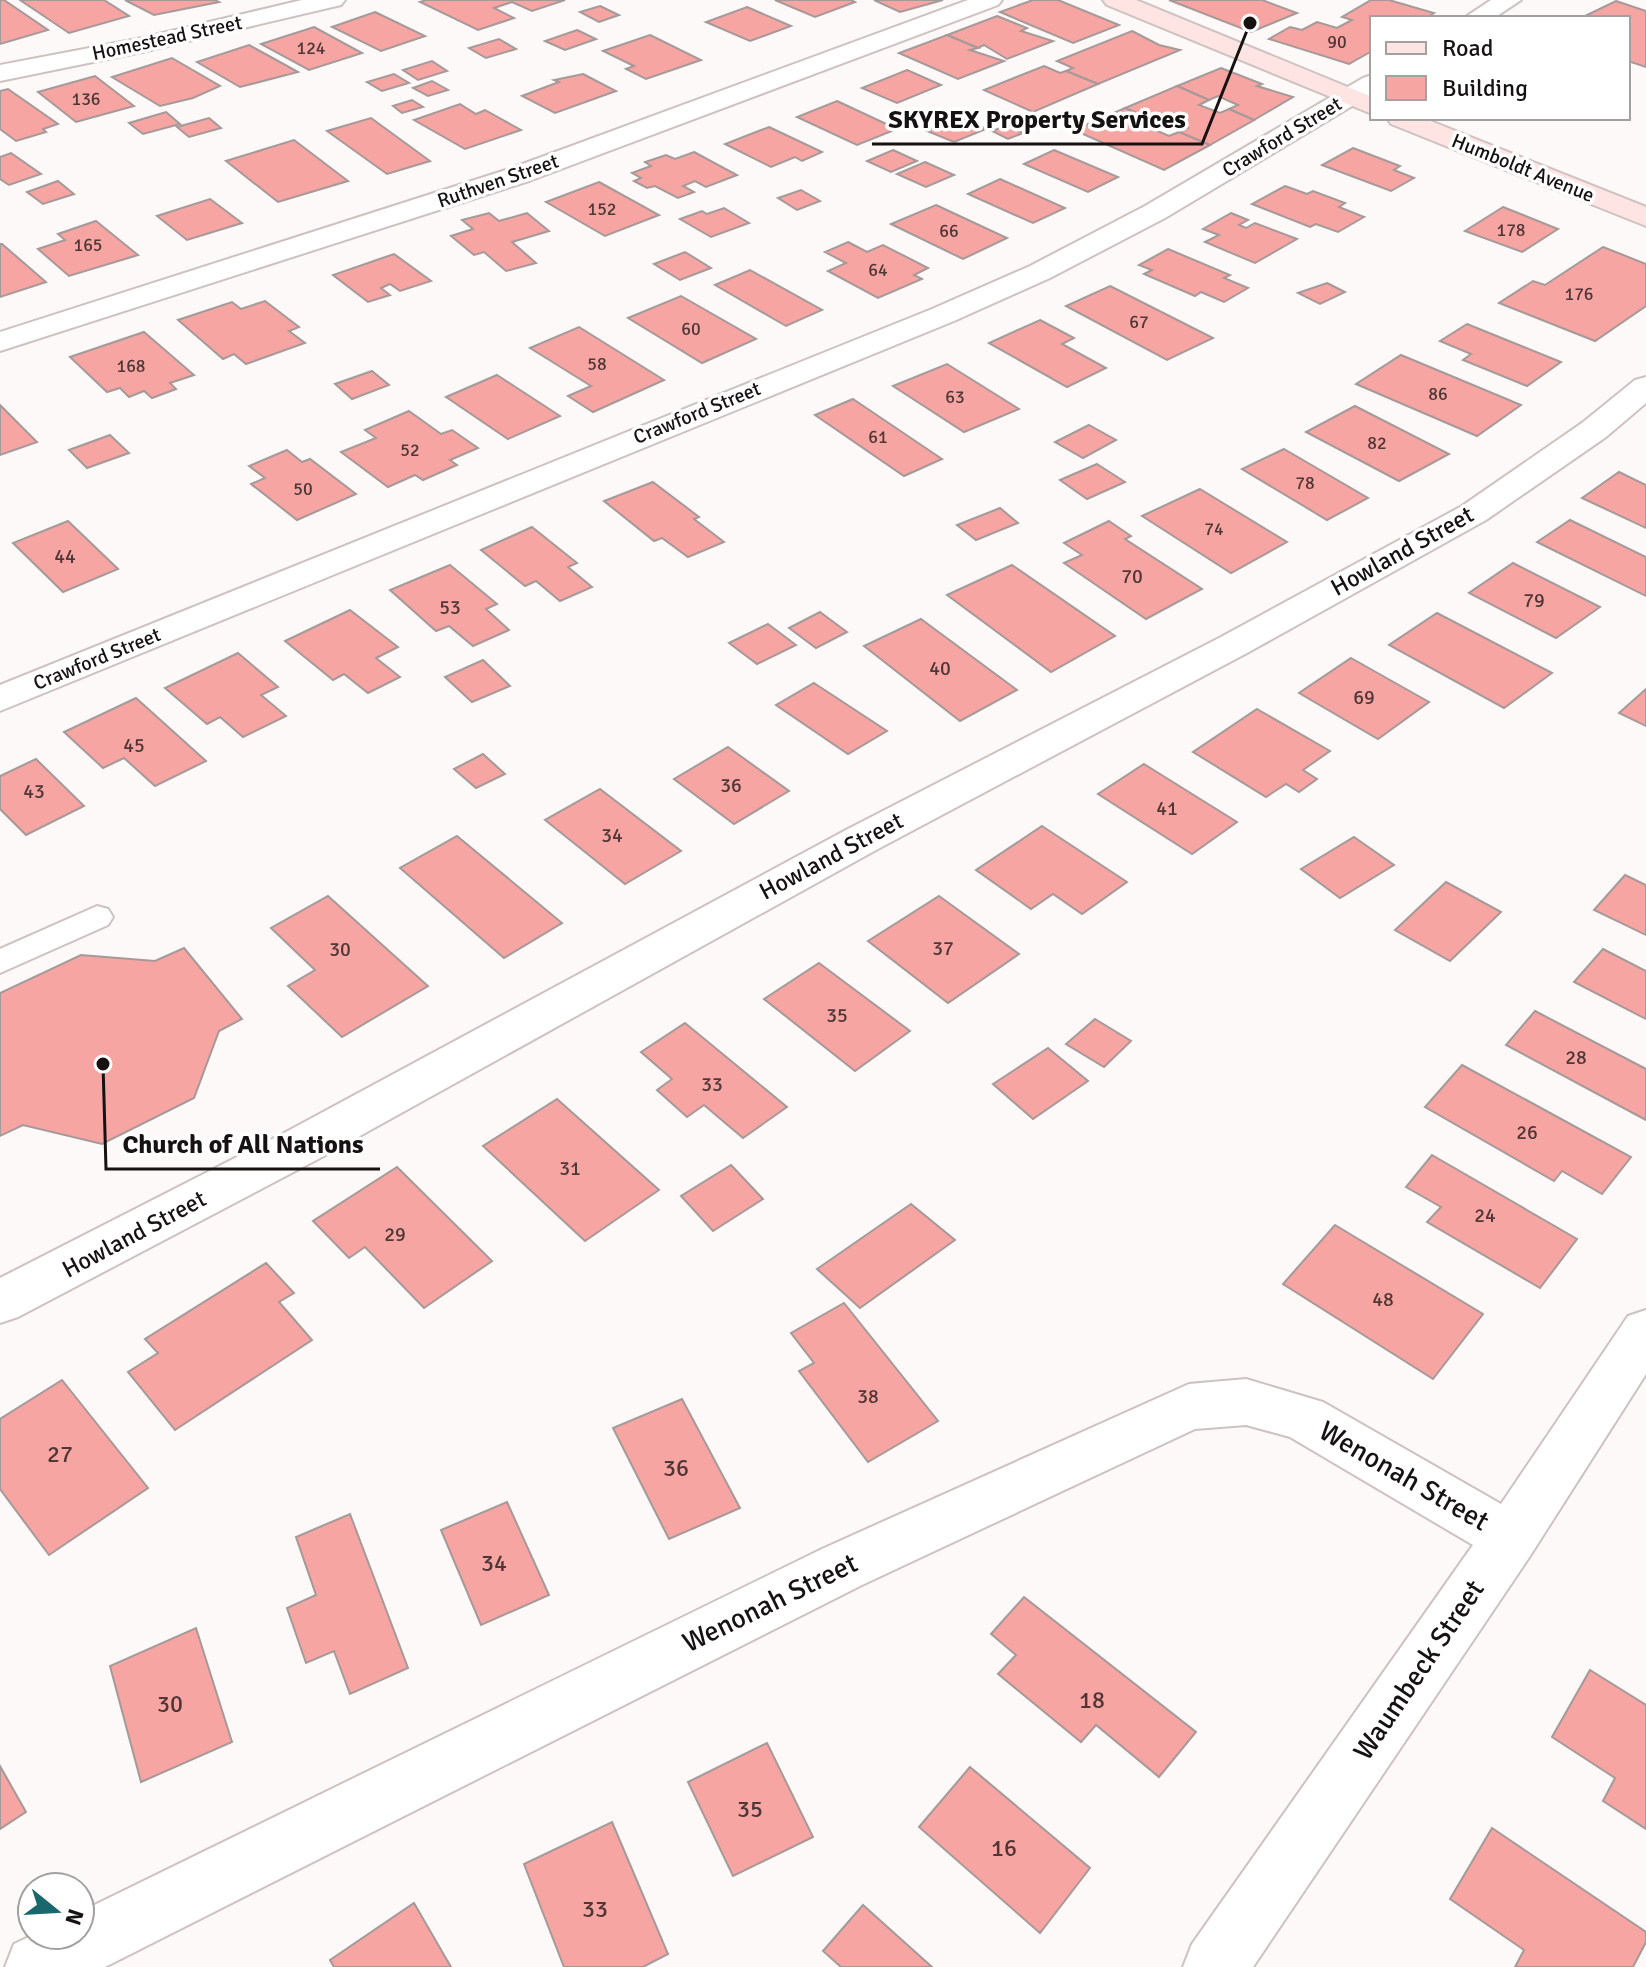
<svg xmlns="http://www.w3.org/2000/svg" width="1646" height="1967" viewBox="0 0 1646 1967" font-family="Signika,sans-serif">
<rect width="100%" height="100%" fill="#fdf9f8"/>
<g fill="#f7a5a2" stroke="#a59999" stroke-width="2">
<path d="M0 0H4L48 30 0 44Z"/>
<path d="M20 0H104L129 16 69 33Z"/>
<path d="M125 0H215L219 2 154 15Z"/>
<path d="M426 0H565L532 11 512 2 494 8 514 18 478 30 420 2Z"/>
<path d="M775 0H851L855 2 815 17Z"/>
<path d="M874 0H943L900 12Z"/>
<path d="M1033 0H1058L1119 25 1073 43 1000 12Z"/>
<path d="M1169 0H1262L1297 13 1251 32Z"/>
<path d="M1371 0H1389L1434 13 1426 18H1372V51L1349 64 1269 39 1290 27 1302 30 1317 22 1337 28 1352 20 1342 17Z"/>
<path d="M1616 1 1646 11V67L1628 61V18H1581Z"/>
<path d="M600 6 619 15 599 22 580 12Z"/>
<path d="M747 7 791 26 750 41 706 22Z"/>
<path d="M375 12 425 36 381 51 332 27Z"/>
<path d="M997 16 1027 28 1021 31 1053 41 1007 59 984 45 978 48 947 35Z"/>
<path d="M314 27 362 53 309 70 261 44Z"/>
<path d="M577 30 596 39 565 50 545 41Z"/>
<path d="M1132 31 1159 45 1180 50 1098 84 1066 71 1073 68 1057 61Z"/>
<path d="M650 35 701 60 646 79 626 69 634 66 603 51Z"/>
<path d="M947 35 978 48 970 50 1004 61 958 79 899 53Z"/>
<path d="M499 39 516 49 486 58 469 48Z"/>
<path d="M249 45 298 72 240 87 197 62Z"/>
<path d="M172 58 220 86 193 98 160 106 112 77Z"/>
<path d="M432 61 447 71 418 80 403 70Z"/>
<path d="M1044 66 1060 73 1066 71 1098 84 1033 112 984 90Z"/>
<path d="M1221 68 1262 84 1257 86 1293 97 1254 120 1229 109 1238 105 1218 96 1209 100 1177 86Z"/>
<path d="M907 70 941 85 897 103 862 88Z"/>
<path d="M394 74 409 83 382 91 367 82Z"/>
<path d="M583 74 616 91 555 113 522 96 559 82 554 80Z"/>
<path d="M95 76 134 106 76 122 38 92Z"/>
<path d="M432 81 448 90 428 96 413 88Z"/>
<path d="M1177 86 1209 100 1199 105 1220 113 1229 109 1254 120 1210 145 1179 132 1188 128 1167 118 1157 122 1125 108Z"/>
<path d="M8 89 58 124 43 129 46 132 16 141 0 129V91Z"/>
<path d="M412 100 423 107 402 113 393 106Z"/>
<path d="M837 101 897 129 857 145 797 117Z"/>
<path d="M460 104 476 114 485 110 521 130 465 149 414 120Z"/>
<path d="M1125 108 1157 122 1148 127 1169 136 1179 132 1210 145 1164 170 1074 130Z"/>
<path d="M166 112 180 124 143 134 129 123Z"/>
<path d="M960 117 986 129 954 142 927 131Z"/>
<path d="M209 118 221 128 189 137 177 127Z"/>
<path d="M371 118 430 161 387 174 327 131Z"/>
<path d="M1006 126 1023 133 1008 139 992 131Z"/>
<path d="M769 127 822 152 802 161 795 157 771 167 725 144Z"/>
<path d="M294 140 348 181 278 202 226 161Z"/>
<path d="M1353 148 1400 166 1394 170 1414 178 1391 191 1322 165Z"/>
<path d="M893 150 917 161 891 172 867 161Z"/>
<path d="M1054 150 1118 177 1088 192 1024 164Z"/>
<path d="M694 152 737 175 706 187 695 181 683 186 694 192 678 198 655 186 647 188 634 181 641 178 632 173 651 166 645 162 666 155 675 159Z"/>
<path d="M11 153 41 174 9 185 0 179V157Z"/>
<path d="M925 162 954 175 926 187 897 174Z"/>
<path d="M1000 179 1065 208 1033 223 968 194Z"/>
<path d="M58 181 74 194 43 204 27 192Z"/>
<path d="M599 182 659 215 605 236 546 202Z"/>
<path d="M1285 186 1307 194 1313 191 1345 203 1339 207 1364 217 1338 232 1316 224 1310 227 1252 204Z"/>
<path d="M801 190 820 201 797 210 778 198Z"/>
<path d="M210 199 242 223 187 240 157 216Z"/>
<path d="M936 205 1007 238 963 259 891 224Z"/>
<path d="M1503 207 1558 229 1522 252 1465 231Z"/>
<path d="M724 208 749 223 711 237 680 219 702 211 707 214Z"/>
<path d="M489 213 499 221 527 213 549 231 512 242 536 263 506 271 484 252 474 255 451 236 473 229 462 220Z"/>
<path d="M1231 213 1248 220 1239 225 1246 228 1255 223 1297 239 1255 263 1205 242 1219 235 1203 229Z"/>
<path d="M96 221 138 255 69 276 38 249 65 240 58 234Z"/>
<path d="M848 242 867 252 883 245 928 268 914 275 922 279 878 298 828 271 846 263 825 252Z"/>
<path d="M0 244H2L46 282 0 297Z"/>
<path d="M1603 247 1646 264V306L1595 341 1499 303 1533 281 1545 285Z"/>
<path d="M1168 249 1230 275 1224 278 1248 288 1224 302 1201 292 1195 296 1144 274 1152 270 1139 265Z"/>
<path d="M685 252 711 268 680 280 654 264Z"/>
<path d="M394 254 431 281 400 291 390 284 381 288 390 295 368 302 333 275Z"/>
<path d="M750 270 822 310 786 326 715 285Z"/>
<path d="M1327 283 1345 292 1320 304 1298 293Z"/>
<path d="M1110 286 1213 338 1167 360 1066 306Z"/>
<path d="M681 296 756 339 702 363 628 318Z"/>
<path d="M265 301 299 327 289 331 305 343 246 364 234 354 223 359 178 320 232 302 241 309Z"/>
<path d="M1040 320 1074 338 1062 344 1106 368 1067 387 989 343Z"/>
<path d="M1467 324 1561 362 1527 386 1463 360 1471 354 1440 341Z"/>
<path d="M579 327 664 380 593 412 568 396 591 386 530 348Z"/>
<path d="M144 332 194 375 170 383 176 389 152 398 144 391 129 397 120 388 107 392 70 357Z"/>
<path d="M1401 355 1521 405 1477 436 1356 384Z"/>
<path d="M947 364 1019 409 964 432 893 386Z"/>
<path d="M372 371 389 385 352 399 335 384Z"/>
<path d="M497 375 560 416 508 439 446 397Z"/>
<path d="M853 399 942 459 904 476 815 415Z"/>
<path d="M0 405 37 442 0 455Z"/>
<path d="M1355 406 1449 454 1399 481 1306 432Z"/>
<path d="M409 411 441 434 452 430 478 448 450 460 457 465 423 480 415 475 388 487 341 452 376 438 365 430Z"/>
<path d="M1089 425 1116 440 1083 458 1055 442Z"/>
<path d="M110 435 129 453 87 468 69 450Z"/>
<path d="M1284 449 1368 498 1327 520 1242 469Z"/>
<path d="M287 450 302 462 310 459 356 494 297 520 251 484 265 478 249 466Z"/>
<path d="M1097 464 1125 482 1087 499 1060 480Z"/>
<path d="M1619 472 1646 485V528L1582 498Z"/>
<path d="M653 482 699 517 694 519 724 542 688 557 662 538 654 541 604 501Z"/>
<path d="M1200 489 1287 542 1231 573 1142 516Z"/>
<path d="M1000 508 1018 523 976 540 957 525Z"/>
<path d="M1570 520 1646 557V596L1537 542Z"/>
<path d="M68 521 118 569 63 592 13 543Z"/>
<path d="M1109 521 1131 536 1125 539 1202 589 1146 619 1064 563 1082 555 1064 543Z"/>
<path d="M532 527 577 563 568 567 592 587 560 601 536 581 525 586 481 550Z"/>
<path d="M1513 563 1600 607 1556 638 1469 593Z"/>
<path d="M450 565 497 604 486 609 509 630 473 646 449 626 436 631 390 590Z"/>
<path d="M1012 565 1115 636 1051 672 947 595Z"/>
<path d="M350 610 398 647 376 658 400 677 368 693 344 674 333 680 285 641Z"/>
<path d="M820 612 847 632 816 648 789 628Z"/>
<path d="M1437 613 1552 673 1504 708 1389 645Z"/>
<path d="M921 619 1017 690 960 721 864 646Z"/>
<path d="M768 624 796 645 757 664 729 643Z"/>
<path d="M238 653 278 687 261 695 286 716 243 737 220 717 207 724 165 688Z"/>
<path d="M1351 658 1429 702 1378 739 1299 693Z"/>
<path d="M483 660 510 686 472 702 445 677Z"/>
<path d="M814 683 887 731 848 754 776 705Z"/>
<path d="M1646 689V726L1619 713Z"/>
<path d="M136 698 206 761 155 786 124 758 103 768 64 732Z"/>
<path d="M1257 709 1330 751 1303 770 1317 779 1299 792 1286 784 1266 797 1193 752Z"/>
<path d="M728 747 789 791 734 824 674 779Z"/>
<path d="M483 754 505 774 476 788 454 769Z"/>
<path d="M36 759 84 806 26 835 0 809V776Z"/>
<path d="M1144 764 1237 822 1192 854 1098 794Z"/>
<path d="M600 789 681 851 625 884 545 820Z"/>
<path d="M1042 826 1127 882 1082 914 1053 894 1031 909 976 870Z"/>
<path d="M457 836 562 923 504 958 400 868Z"/>
<path d="M1354 837 1394 865 1340 898 1301 869Z"/>
<path d="M1625 875 1646 885V935L1594 910Z"/>
<path d="M1446 882 1501 912 1450 961 1395 930Z"/>
<path d="M328 896 428 986 342 1037 288 986 315 970 271 928Z"/>
<path d="M939 896 1019 954 948 1003 868 941Z"/>
<path d="M184 948 242 1019 219 1031 194 1098 102 1144 23 1125 0 1136V993L81 955 155 961Z"/>
<path d="M1603 949 1646 971V1019L1574 982Z"/>
<path d="M819 963 910 1031 855 1071 764 999Z"/>
<path d="M1535 1011 1646 1069V1120L1506 1045Z"/>
<path d="M1095 1019 1131 1041 1104 1067 1066 1044Z"/>
<path d="M685 1023 787 1107 743 1138 704 1105 687 1117 657 1090 672 1079 641 1052Z"/>
<path d="M1048 1048 1088 1081 1033 1119 993 1084Z"/>
<path d="M1462 1065 1631 1157 1602 1194 1562 1171 1554 1181 1425 1107Z"/>
<path d="M557 1099 659 1190 585 1241 483 1146Z"/>
<path d="M1432 1155 1577 1239 1540 1288 1427 1222 1441 1207 1406 1187Z"/>
<path d="M731 1165 763 1199 713 1231 681 1196Z"/>
<path d="M397 1167 492 1261 424 1308 365 1247 349 1258 313 1221Z"/>
<path d="M911 1204 955 1240 860 1308 817 1269Z"/>
<path d="M1335 1225 1483 1314 1433 1379 1283 1284Z"/>
<path d="M266 1263 294 1293 279 1302 312 1340 175 1430 128 1372 158 1353 145 1339Z"/>
<path d="M844 1303 938 1421 868 1462 799 1371 814 1363 791 1333Z"/>
<path d="M62 1380 148 1488 49 1555 0 1489V1419Z"/>
<path d="M682 1399 740 1508 669 1539 613 1428Z"/>
<path d="M507 1502 549 1595 481 1625 441 1530Z"/>
<path d="M350 1514 408 1668 350 1694 334 1651 306 1663 287 1608 316 1595 296 1537Z"/>
<path d="M1024 1597 1196 1732 1159 1777 1096 1725 1081 1742 998 1674 1016 1655 991 1634Z"/>
<path d="M196 1628 232 1742 141 1782 110 1666Z"/>
<path d="M1590 1670 1646 1705V1829L1603 1801 1615 1778 1552 1737Z"/>
<path d="M767 1743 813 1837 733 1876 688 1782Z"/>
<path d="M0 1766 26 1812 0 1829Z"/>
<path d="M970 1767 1090 1868 1040 1933 919 1827Z"/>
<path d="M612 1822 668 1954 643 1967H564L524 1864Z"/>
<path d="M1492 1828 1646 1932V1942L1633 1967H1515L1524 1950 1450 1899Z"/>
<path d="M414 1903 451 1967H334L330 1960Z"/>
<path d="M863 1905 932 1967H841L823 1951Z"/>
</g>
<g fill="none" stroke-linecap="round" stroke-linejoin="round">
<g stroke="#cec2c1" stroke-width="4">
<path id="lane" d="M97 906 108 909 113 917 108 925 0 973V949Z"/>
</g>
<g stroke="#cec2c1" stroke-width="4">
<g id="street">
<path d="M302 0H345L341 5 142 52 0 81V65L142 38Z"/>
<path d="M968 0H1002L998 5 529 181 0 351V332L509 169Z"/>
<path d="M1491 0H1521L1494 18H1464Z"/>
<path d="M1372 75V94L1165 218 1050 278 954 321 0 711V685L932 309 1030 266 1145 206 1363 78Z"/>
<path d="M1646 377V403L1606 437 1486 520 1247 653 876 850 320 1158 18 1317 0 1323V1278L286 1132 846 830 1221 637 1462 506 1582 423 1635 380Z"/>
<path d="M1646 1310V1374L1530 1556 1253 1967H1183L1192 1944 1473 1545 1290 1437 1246 1425 1195 1429 862 1585 105 1967H5L14 1944 33 1935H80V1912L822 1549 1189 1384 1246 1379 1323 1402 1501 1504 1628 1316Z"/>
</g>
</g>
<g stroke="#cec2c1" stroke-width="4">
<g id="secondary">
<path d="M1103 0H1136L1372 97V114L1107 5Z"/>
<path d="M1387 118H1423L1646 207V226L1391 124Z"/>
</g>
</g>
<use href="#lane" fill="#fff" fill-rule="evenodd"/>
<use href="#street" fill="#fff" fill-rule="evenodd"/>
<use href="#secondary" fill="#fee5e4" fill-rule="evenodd"/>
</g>
<g text-anchor="middle" dominant-baseline="central" stroke-width="7" stroke-linejoin="round" paint-order="stroke">
<g font-size="18" fill="#4e3736">
<text x="1337" y="42">90</text>
<text x="311" y="48">124</text>
<text x="86" y="99">136</text>
<text x="602" y="209">152</text>
<text x="1511" y="230">178</text>
<text x="949" y="231">66</text>
<text x="88" y="245">165</text>
<text x="878" y="270">64</text>
<text x="1579" y="294">176</text>
<text x="1139" y="322">67</text>
<text x="691" y="329">60</text>
<text x="597" y="364">58</text>
<text x="131" y="366">168</text>
<text x="1438" y="394">86</text>
<text x="955" y="397">63</text>
<text x="878" y="437">61</text>
<text x="1377" y="443">82</text>
<text x="410" y="450">52</text>
<text x="1305" y="483">78</text>
<text x="303" y="489">50</text>
<text x="1214" y="529">74</text>
</g>
<g font-size="20" fill="#161212" stroke="#fff">
<text transform="translate(167 38) rotate(-12)">Homestead Street</text>
<text transform="translate(1282 137) rotate(-31)">Crawford Street</text>
<text transform="translate(1523 168) rotate(22)">Humboldt Avenue</text>
<text transform="translate(498 181) rotate(-19)">Ruthven Street</text>
<text transform="translate(697 413) rotate(-22)">Crawford Street</text>
<text transform="translate(97 659) rotate(-22)">Crawford Street</text>
</g>
<g font-size="20" fill="#4e3736">
<text x="65" y="556">44</text>
<text x="1132" y="576">70</text>
<text x="1534" y="600">79</text>
<text x="450" y="607">53</text>
<text x="940" y="668">40</text>
<text x="1364" y="697">69</text>
<text x="134" y="745">45</text>
<text x="731" y="785">36</text>
<text x="34" y="791">43</text>
<text x="1167" y="808">41</text>
<text x="612" y="835">34</text>
<text x="943" y="948">37</text>
<text x="340" y="949">30</text>
<text x="837" y="1015">35</text>
<text x="1576" y="1057">28</text>
<text x="712" y="1084">33</text>
<text x="1527" y="1132">26</text>
<text x="570" y="1168">31</text>
<text x="1485" y="1215">24</text>
<text x="395" y="1234">29</text>
<text x="1383" y="1299">48</text>
<text x="868" y="1396">38</text>
</g>
<g font-size="24" fill="#161212" stroke="#fff">
<text transform="translate(1402 551) rotate(-29)">Howland Street</text>
<text transform="translate(831 856) rotate(-28)">Howland Street</text>
<text transform="translate(134 1234) rotate(-28)">Howland Street</text>
</g>
<g font-size="24" fill="#4e3736">
<text x="60" y="1454">27</text>
<text x="676" y="1468">36</text>
<text x="494" y="1563">34</text>
<text x="1092" y="1700">18</text>
<text x="170" y="1704">30</text>
<text x="750" y="1809">35</text>
<text x="1004" y="1848">16</text>
<text x="595" y="1909">33</text>
</g>
<g font-size="28" fill="#161212" stroke="#fff">
<text transform="translate(1404 1476) rotate(30)">Wenonah Street</text>
<text transform="translate(770 1603) rotate(-26)">Wenonah Street</text>
<text transform="translate(1419 1670) rotate(-56)">Waumbeck Street</text>
</g>
</g>
<path fill="none" stroke="#161212" stroke-width="3" d="M1250 23L1202 144H872M103 1064L106 1169H380"/>
<g fill="#161212" stroke="#fff" stroke-width="3">
<circle cx="1250" cy="23" r="8"/>
<circle cx="103" cy="1064" r="8"/>
</g>
<g font-size="26" text-anchor="middle" font-weight="bold" fill="#161212" stroke="#fff" stroke-width="7" stroke-linejoin="round" paint-order="stroke">
<text x="1037" y="128">SKYREX Property Services</text>
<text x="243" y="1153">Church of All Nations</text>
</g>
<rect x="1370" y="16" width="260" height="104" fill="#ffffff" stroke="#a2a0a0" stroke-width="2"/>
<rect x="1386" y="42" width="40" height="12" fill="#fee5e4" stroke="#a2a0a0" stroke-width="2"/>
<text x="1442" y="56" font-size="24" fill="#161212">Road</text>
<rect x="1386" y="76" width="40" height="24" fill="#f7a5a2" stroke="#a2a0a0" stroke-width="2"/>
<text x="1442" y="96" font-size="24" fill="#161212">Building</text>
<g transform="translate(56 1911) rotate(108)"><circle r="38" fill="#ffffff" stroke="#a2a0a0" stroke-width="2"/>
<path d="M0-6L14 30L0 20L-14 30Z" fill="#1a686d"/>
<text y="-12" font-size="22" font-weight="bold" text-anchor="middle" fill="#161212">N</text>
</g>
</svg>
